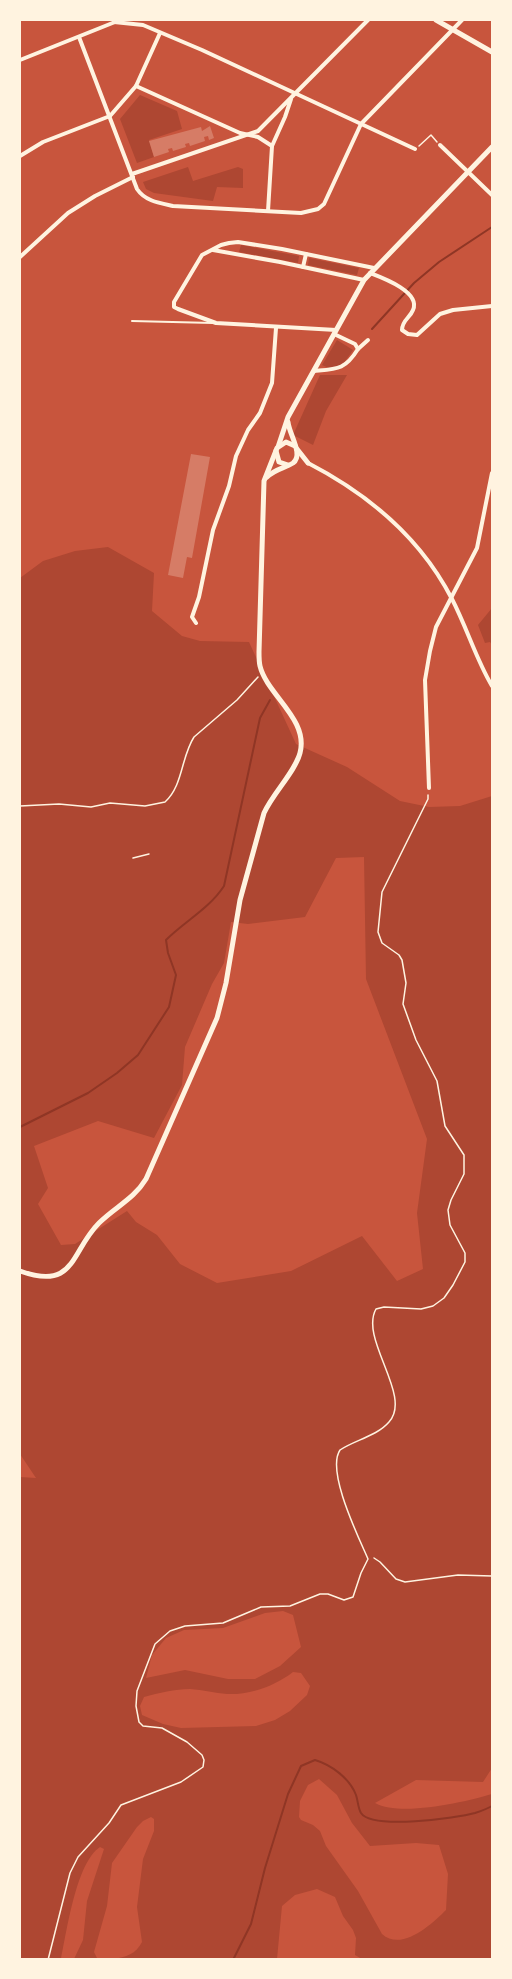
<svg xmlns="http://www.w3.org/2000/svg" width="512" height="1979" viewBox="0 0 512 1979" font-family="Montserrat,sans-serif">
<rect width="100%" height="100%" fill="#c8553d"/>
<g fill="#ae4732" fill-rule="evenodd">
<path d="M140 95 177 111 182 129 149 140 154 157 137 163 120 119Z"/>
<path d="M188 167 193 181 238 167 243 169V188L217 187 213 201 154 193 146 189 143 182Z"/>
<path d="M241 245 299 256 298 263 239 252Z"/>
<path d="M309 258 359 268 357 275 308 265Z"/>
<path d="M337 340 353 350 341 367 331 369 322 365Z"/>
<path d="M320 375H347L326 411 313 445 293 435Z"/>
<path d="M108 547 154 573 152 611 182 636 200 641 249 642 296 744 347 767 400 801 429 807 460 806 492 796V1768L483 1782 416 1780 375 1803C401 1817 465 1802 492 1794V1959H362L355 1955 356 1938 353 1930 343 1916 335 1897 317 1889 295 1895 282 1906 277 1959H113C126 1957 136 1954 142 1942L137 1907 143 1859 154 1831V1819L151 1817 143 1821 137 1827 112 1863 107 1906 94 1952 97 1958 101 1959H74L83 1940 87 1901 104 1849 100 1847C76 1863 67 1931 61 1959H20V1477L36 1478 20 1454V578L43 561 75 551ZM364 857 366 979 427 1139 417 1213 423 1269 397 1281 362 1236 291 1271 217 1283 180 1264 157 1235 136 1222 127 1211 75 1244 61 1245 38 1204 48 1188 34 1146 98 1121 154 1138 182 1085 185 1047 212 984 224 963 231 922 248 924 305 917 336 858ZM283 1611 293 1615 301 1647 280 1666 255 1679H228L185 1670 146 1678 152 1655 166 1638 184 1630 223 1628 265 1613ZM293 1672 301 1673 310 1686 307 1695 290 1711 275 1720 256 1726 181 1728 163 1724 142 1715 140 1706 144 1697C159 1693 175 1689 190 1689 203 1690 215 1693 227 1694 250 1695 275 1686 293 1672ZM319 1779 337 1795 352 1823 370 1846 416 1843 439 1845 448 1874 446 1910C432 1924 402 1952 382 1934L358 1891 326 1846 320 1831 313 1825 301 1820 299 1817 300 1801 308 1785Z"/>
<path d="M492 608V645L490 642 485 643 478 625Z"/>
</g>
<g fill="none" stroke-linecap="round" stroke-linejoin="round">
<g stroke="#8f3625" stroke-width="2">
<path d="M372 329 414 283 439 262 492 227"/>
<path d="M20 1127 88 1093 117 1073 138 1055 169 1007 176 975 168 953 166 940C185 921 209 909 224 886L260 718 270 700"/>
<path d="M233 1960 251 1924 265 1868 288 1794 301 1766 315 1760C332 1765 350 1779 356 1795 358 1801 358 1808 361 1813 372 1830 457 1818 475 1813 481 1811 487 1809 492 1806"/>
</g>
</g>
<g fill="#d67c66">
<path d="M210 126 214 138 209 140 208 136 204 137 205 141 190 146 189 143 185 144 186 147 173 151 172 148 168 149 169 152 154 157 149 141 201 127 202 131Z"/>
<path d="M191 454 210 457 192 558 187 557 183 578 168 575Z"/>
</g>
<g fill="none" stroke-linecap="round" stroke-linejoin="round">
<g stroke="#fff3e0" stroke-width="1.5">
<path d="M419 146 431 135 437 142"/>
<path d="M20 806 59 804 91 807 110 803 145 806 165 802C183 786 181 757 194 737L237 700 258 677"/>
<path d="M133 858 149 854"/>
<path d="M374 1558 380 1562 396 1579 405 1582 458 1575 492 1576"/>
<path d="M48 1960 70 1873 78 1857 109 1823 121 1805 181 1782 203 1767 204 1760 202 1755 187 1742 162 1728 143 1726 139 1722 136 1706 137 1691 155 1644 170 1631 185 1626 223 1623 261 1607 290 1606 320 1594H328L344 1600 353 1597 361 1573 368 1559C358 1536 326 1471 340 1450 355 1440 377 1436 389 1422 413 1396 359 1339 376 1309L384 1307 421 1309 433 1306 444 1298 453 1285 465 1262V1253L450 1225 448 1210 451 1200 464 1174V1155L445 1126 437 1081 416 1040 403 1004 406 983 402 960 399 955 382 943 378 932 382 892 428 799V795"/>
</g>
<path stroke="#fff3e0" stroke-width="2" d="M132 321 213 323"/>
<g stroke="#fff3e0" stroke-width="4">
<path d="M114 22 143 25 202 50 415 149"/>
<path d="M79 37 137 189C145 201 159 203 173 206L301 213 318 209 324 204 361 124 462 20"/>
<path d="M20 60 120 20"/>
<path d="M136 86 240 133 258 137 272 146"/>
<path d="M440 145 492 195"/>
<path d="M20 156 43 142 110 116 136 86 160 33"/>
<path d="M132 174 258 131 368 20"/>
<path d="M268 211 272 146 285 117 291 99"/>
<path d="M213 250 280 262 364 280"/>
<path d="M20 257 68 213 95 196 133 177"/>
<path d="M303 267 306 254"/>
<path d="M370 273C383 278 421 292 413 310 410 318 402 320 402 330L408 334 417 335 440 314 453 310 492 306"/>
<path d="M336 330 216 323 178 309 174 307V302L202 255 221 245 229 243 238 242 282 249 374 268"/>
<path d="M358 349 368 340"/>
<path d="M314 371C337 369 345 370 358 349L355 344 334 334"/>
<path d="M308 463C368 494 421 539 452 599 467 628 476 659 492 686"/>
<path d="M196 623 192 617 199 597 213 530 229 486 236 456 248 430 260 413 272 383 276 328"/>
<path d="M429 788 425 680 430 651 436 627 477 548 492 473"/>
</g>
<g stroke="#fff3e0" stroke-width="5">
<path d="M436 20 492 52"/>
<path d="M297 449 308 463"/>
</g>
<g stroke="#fff3e0" stroke-width="5">
<path d="M278 447 288 417 364 280 492 147"/>
<path d="M276 451 279 462 288 465"/>
<path d="M267 477C275 469 285 468 293 463 304 455 289 434 288 422"/>
<path d="M20 1271C76 1291 70 1252 99 1223 115 1207 134 1199 146 1179L217 1018 226 983 240 900 264 813C273 793 295 772 300 753 309 719 267 695 260 666 259 662 259 657 259 652L264 481 277 448 286 442 295 446"/>
</g>
</g>
<rect width="512" height="1979" fill="none" stroke="#fff3e0" stroke-width="42"/>
</svg>
